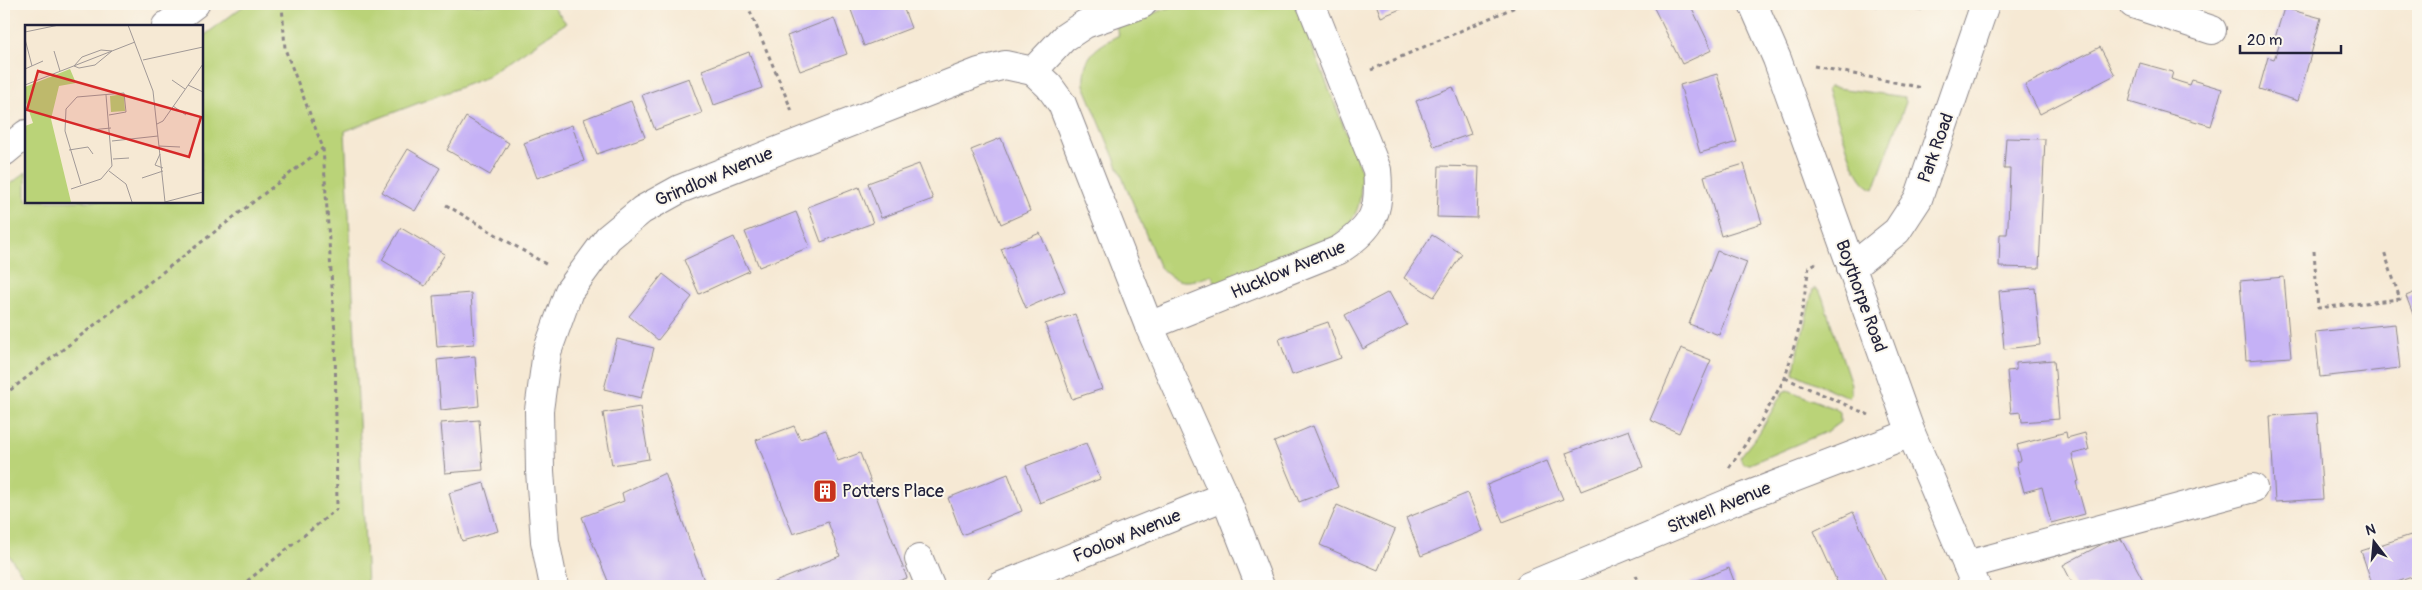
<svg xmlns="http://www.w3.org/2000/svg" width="2422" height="590" viewBox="0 0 2422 590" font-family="Pangolin,sans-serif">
<rect width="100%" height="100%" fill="#fbf7ec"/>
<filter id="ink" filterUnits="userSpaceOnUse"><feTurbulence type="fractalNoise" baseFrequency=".02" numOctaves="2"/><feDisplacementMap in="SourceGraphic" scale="10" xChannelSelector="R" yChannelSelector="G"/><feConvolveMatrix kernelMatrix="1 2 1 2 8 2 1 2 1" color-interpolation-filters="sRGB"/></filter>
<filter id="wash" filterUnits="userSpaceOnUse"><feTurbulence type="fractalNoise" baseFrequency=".0096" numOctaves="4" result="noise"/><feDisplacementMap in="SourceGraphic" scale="20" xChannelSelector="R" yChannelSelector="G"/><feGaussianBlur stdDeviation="1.12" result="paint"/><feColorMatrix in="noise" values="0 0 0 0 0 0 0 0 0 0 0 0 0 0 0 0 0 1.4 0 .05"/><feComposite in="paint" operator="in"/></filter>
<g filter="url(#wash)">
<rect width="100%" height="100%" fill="#f6e9d4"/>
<g fill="#bad378" stroke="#6e7a5a">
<path d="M246 4H551L566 23 487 77 345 131 367 586H31L4 549V189L26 172V201H201V38Z"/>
<path d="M1179 4H1293L1299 13 1361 170C1361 208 1360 217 1329 241L1216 285 1212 275C1188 283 1177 286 1159 266L1084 85C1082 56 1096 47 1119 35L1116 27Z"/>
<path d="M1830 87 1904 97 1906 102 1874 189C1863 186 1857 172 1852 162L1827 89Z"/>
<path d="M1813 289H1817L1822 296 1851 384V394L1848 397 1793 373Z"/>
<path d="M1788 390 1836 409 1840 413V422L1828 431 1750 464H1743L1740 457 1759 433 1783 392Z"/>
</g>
<g id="blocks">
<g fill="#c5b1f6">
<path d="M868 4H902L911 28 864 46 851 10Z"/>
<path d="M1376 4H1413L1381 17Z"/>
<path d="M1652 4H1690L1712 50 1682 64Z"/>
<path d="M1840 4H1922V10Z"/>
<path d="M2284 8 2321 18 2298 101 2259 89 2268 57 2274 59 2278 49 2281 39 2275 38Z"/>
<path d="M834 18 847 54 800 71 787 36Z"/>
<path d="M2100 47 2115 75 2040 114 2025 85Z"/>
<path d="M749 52 762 88 714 105 702 70Z"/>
<path d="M2140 63 2173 72 2171 79 2180 82 2190 85 2192 80 2222 89 2211 126 2129 102Z"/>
<path d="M1717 74 1737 142 1700 153 1680 85Z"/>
<path d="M689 78 702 113 655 130 642 95Z"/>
<path d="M1453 87 1471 134 1434 147 1416 101Z"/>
<path d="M631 101 645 137 597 154 584 119Z"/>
<path d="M466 117 509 143 490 175 447 150Z"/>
<path d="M572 125 584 161 537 178 524 143Z"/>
<path d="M1001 138 1030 211 1001 224 971 150Z"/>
<path d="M2006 138 2045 139 2039 268 1999 267 2000 234H2007L2008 224 2010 169H2004Z"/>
<path d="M408 149 440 168 415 211 382 192Z"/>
<path d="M919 164 933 199 881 218 868 183Z"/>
<path d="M1744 164 1762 223 1721 236 1704 176Z"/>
<path d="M1439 166 1479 167 1477 218 1437 217Z"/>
<path d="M859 187 873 223 821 242 808 207Z"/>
<path d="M796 212 810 247 759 267 745 232Z"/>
<path d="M401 228 445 254 425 286 382 260Z"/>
<path d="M1040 233 1065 291 1026 308 1001 249Z"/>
<path d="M1432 235 1462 254 1434 297 1404 278Z"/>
<path d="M734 237 749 271 699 294 684 260Z"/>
<path d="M1717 251 1747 262 1719 335 1689 324Z"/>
<path d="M663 274 692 297 658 340 629 316Z"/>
<path d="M2284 277 2291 357 2246 360 2240 281Z"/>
<path d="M2035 288 2040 345 2004 349 1999 291Z"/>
<path d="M2418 291V327L2406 296Z"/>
<path d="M1389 292 1407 325 1363 349 1345 315Z"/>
<path d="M471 293 474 344 437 347 433 296Z"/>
<path d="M1075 314 1102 389 1072 399 1045 324Z"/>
<path d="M1328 322 1341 358 1292 375 1279 339Z"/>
<path d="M2395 324 2400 368 2320 377 2315 332Z"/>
<path d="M617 339 654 348 641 398 604 389Z"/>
<path d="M1681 348 1711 360 1679 433 1650 420Z"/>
<path d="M475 356 479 406 441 410 437 360Z"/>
<path d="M2054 360 2059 419 2022 422 2021 412 2011 413 2007 371 2016 370V363Z"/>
<path d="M640 407 649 459 612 465 603 413Z"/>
<path d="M2317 413 2323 499 2275 502 2270 416Z"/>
<path d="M479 420 483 470 445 473 441 423Z"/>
<path d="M794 426 800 439 826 430 838 461 860 453 907 578 885 586H765L840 556 828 522 793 534 756 440Z"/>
<path d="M1313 426 1338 487 1299 502 1274 442Z"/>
<path d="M1629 430 1643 467 1581 491 1566 453Z"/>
<path d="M2066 432 2067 438 2085 433 2089 450 2072 454 2079 481 2076 482 2085 514 2051 523 2042 487 2024 492 2016 462 2021 460 2017 445Z"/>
<path d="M1086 443 1100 479 1040 503 1026 466Z"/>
<path d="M1547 461 1563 499 1503 522 1487 485Z"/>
<path d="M665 473 706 586H610L582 517 624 501 622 493Z"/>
<path d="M1008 474 1022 511 962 535 948 498Z"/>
<path d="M484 483 498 531 462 541 449 493Z"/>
<path d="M1468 493 1483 531 1421 556 1406 518Z"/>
<path d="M1337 505 1395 530 1378 570 1320 545Z"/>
<path d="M1853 512 1871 549 1888 586H1839L1814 531Z"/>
<path d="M2417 533 2418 575 2385 586H2373L2361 551Z"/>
<path d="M2119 535 2144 582 2136 586H2074L2063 565Z"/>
<path d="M1729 568 1736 586H1692L1690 583Z"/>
</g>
</g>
</g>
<g filter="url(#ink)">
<use href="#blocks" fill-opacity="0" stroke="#8c8688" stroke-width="1"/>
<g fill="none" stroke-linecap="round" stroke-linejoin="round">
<g stroke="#8c8688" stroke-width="30">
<g id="minor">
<path d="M1753 4 1777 59 1911 433 1976 586"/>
<path d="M2133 4 2212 30"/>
<path d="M166 26 195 4"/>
<path d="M1033 71 1049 86 1062 104 1149 326 1225 496 1260 586"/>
<path d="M1033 71 1064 38 1085 24 1142 4"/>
<path d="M4 152 26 134"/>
<path d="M1851 268 1897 231 1918 199 1985 4"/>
<path d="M1149 326 1339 250C1374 227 1381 211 1377 170L1311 4"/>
<path d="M919 559 930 586"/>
<path d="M1967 565 2253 488"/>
<path d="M554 586 545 541 540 471 539 410 547 352 569 291 608 238 642 210 680 189 979 72 1005 65 1033 71"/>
<path d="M1001 586 1225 496"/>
<path d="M1529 586 1731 502 1911 433"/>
</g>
</g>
<g stroke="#8c8688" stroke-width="3" stroke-dasharray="4 4" stroke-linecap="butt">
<path d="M747 4 792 111"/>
<path d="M1814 66 1923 88"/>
<path d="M1371 70 1522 4"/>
<path d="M446 205 549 266"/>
<path d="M2314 251 2318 308 2400 299 2384 251"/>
<path d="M1785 378 1869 415"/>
<path d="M4 395 323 148"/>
<path d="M1729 468 1760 423 1785 378 1799 329 1809 267 1816 263"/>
<path d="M1636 575 1640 586"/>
<path d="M241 586 337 509 335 334 323 148 285 49 282 4"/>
</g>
<use href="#minor" stroke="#fff" stroke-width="28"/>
</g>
</g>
<defs>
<g id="building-square" transform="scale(1.25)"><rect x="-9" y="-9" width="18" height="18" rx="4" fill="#c8321e" stroke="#fbf7ec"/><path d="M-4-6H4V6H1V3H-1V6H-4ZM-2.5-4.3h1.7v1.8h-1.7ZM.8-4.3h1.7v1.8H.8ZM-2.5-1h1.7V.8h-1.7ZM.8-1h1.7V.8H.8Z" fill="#fff"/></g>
</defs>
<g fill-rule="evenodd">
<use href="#building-square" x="825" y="491"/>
</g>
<g text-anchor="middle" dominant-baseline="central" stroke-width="4" stroke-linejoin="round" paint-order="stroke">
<g font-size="18" fill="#22223b" stroke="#fbf7ec">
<text transform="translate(1936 148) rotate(-70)">Park Road</text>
<text transform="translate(714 177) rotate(-23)">Grindlow Avenue</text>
<text transform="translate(1288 270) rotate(-23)">Hucklow Avenue</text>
<text transform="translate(1861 296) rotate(70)">Boythorpe Road</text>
<text transform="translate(1719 508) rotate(-22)">Sitwell Avenue</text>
<text transform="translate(1127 536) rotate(-22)">Foolow Avenue</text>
</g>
<g font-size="18" fill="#22223b" stroke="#fbf7ec" text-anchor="start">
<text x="842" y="491">Potters Place</text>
</g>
</g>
<g transform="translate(25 25)">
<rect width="178" height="178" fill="#f6e9d4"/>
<path d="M45 44 51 58 34 61 26 94 46 177H0V101L8 98 0 74V62ZM99 69 100 86 86 87 85 71Z" fill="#bad378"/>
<path fill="none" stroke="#a19997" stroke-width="1" d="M103 0 128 66 140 177M0 7 34 0M0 14 7 41M76 25 87 26 70 40 54 43 49 41 57 32ZM29 26 35 46M118 35 178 22M0 44 18 36M147 55 160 64M0 60 110 17M163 60 178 67M148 81 161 90M132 99 138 96 178 39M65 105 86 103M87 116 133 111M134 121 155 122M44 125 63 122 68 129M135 129 130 140 138 143M88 134 104 133M84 146 101 159 107 177M117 153 138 146M56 159 40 106 41 84 52 72 99 68 101 87 84 90M46 164 76 154 87 141 81 70M140 177 178 167"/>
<path fill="#d62828" fill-opacity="0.15" stroke="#d62828" stroke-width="2.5" d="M13 46 176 92 164 132 2 85Z"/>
<rect width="178" height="178" fill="none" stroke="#22223b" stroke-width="2.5"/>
</g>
<rect width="2422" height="590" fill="none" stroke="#fbf7ec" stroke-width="20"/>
<g transform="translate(2374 542) rotate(344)" stroke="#fbf7ec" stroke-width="4" paint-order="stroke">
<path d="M0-4L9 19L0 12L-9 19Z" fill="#22223b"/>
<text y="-8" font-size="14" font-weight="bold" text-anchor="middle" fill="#22223b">N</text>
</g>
<path d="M2240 45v8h101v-8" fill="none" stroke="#22223b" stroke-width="2.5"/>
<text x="2247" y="45" font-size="15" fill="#22223b" stroke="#fbf7ec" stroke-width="4" paint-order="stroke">20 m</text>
</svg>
